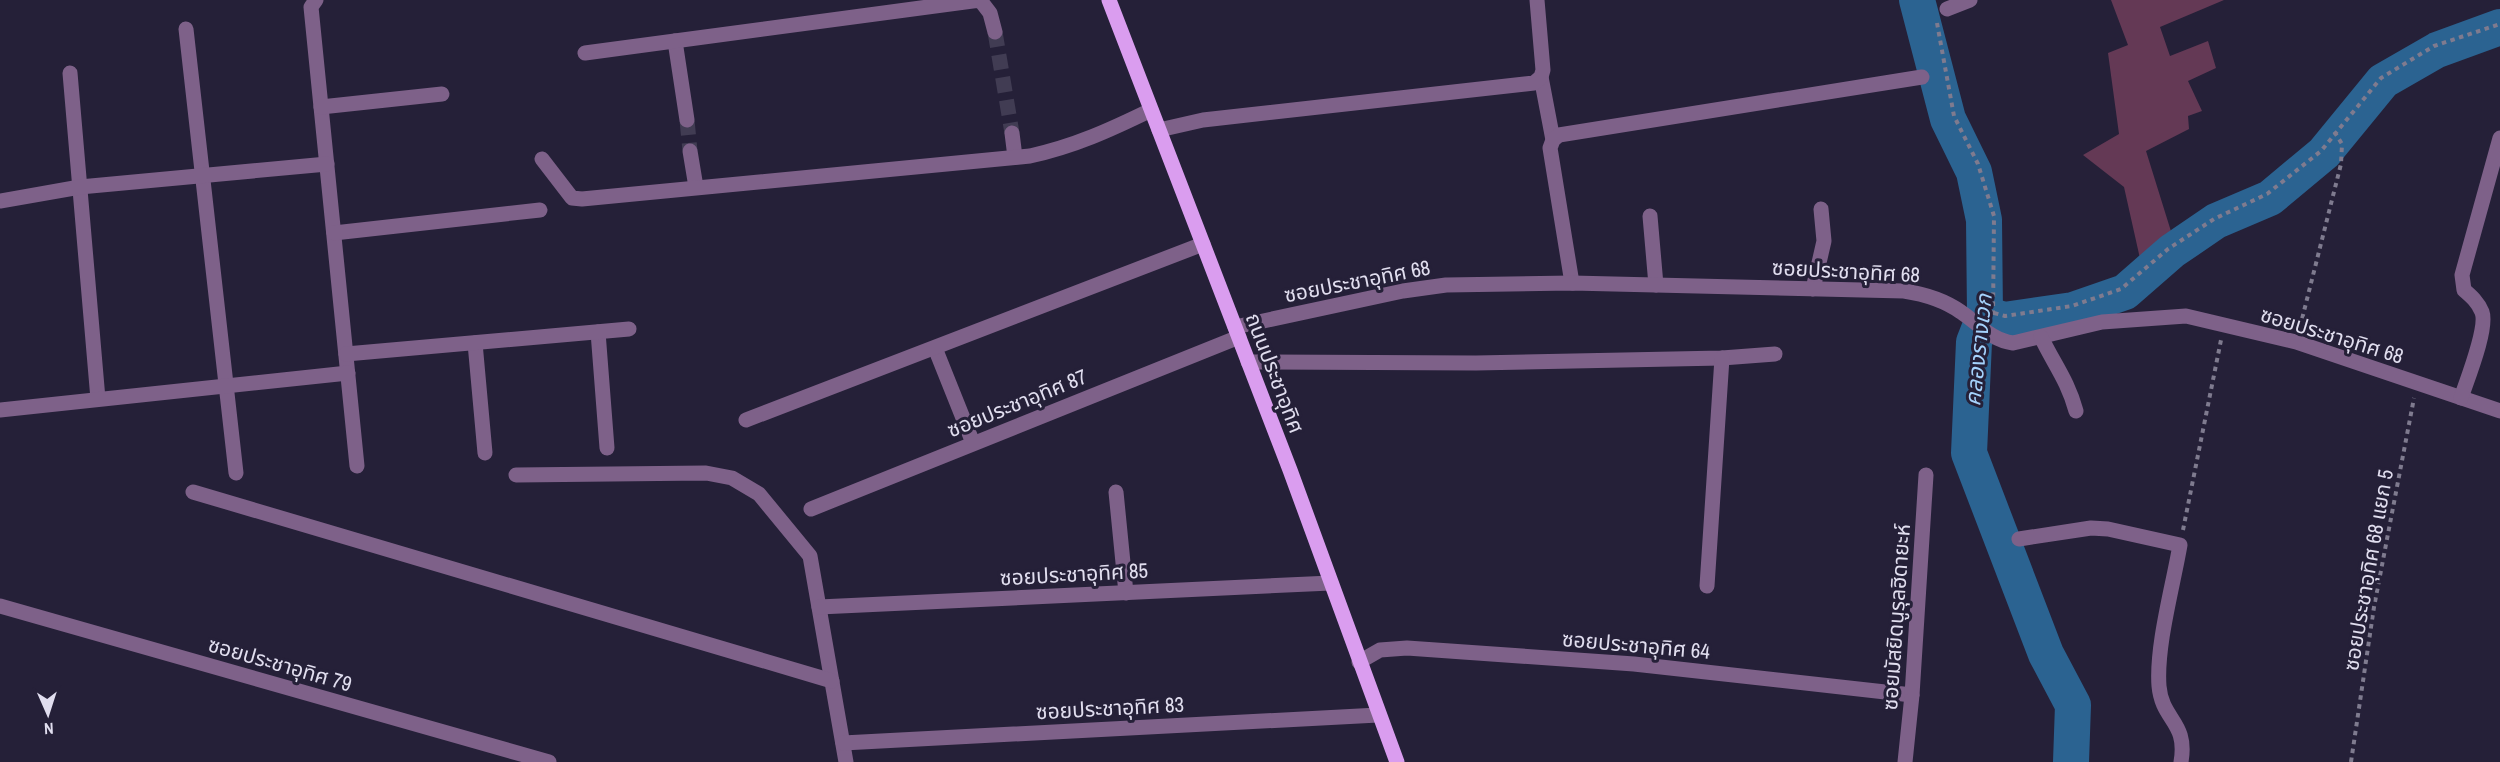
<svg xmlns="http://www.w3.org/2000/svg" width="2500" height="762" viewBox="0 0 2500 762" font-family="'Archivo Narrow','Noto Sans Thai',sans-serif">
<rect width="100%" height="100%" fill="#252038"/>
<path fill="#643955" d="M2111 0H2224L2160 27 2170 56 2208 41 2216 68 2188 81 2202 111 2188 116 2189 129 2146 151 2174 241 2141 263 2124 187 2083 155 2119 134 2108 53 2128 45Z"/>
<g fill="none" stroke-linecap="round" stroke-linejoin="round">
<g stroke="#2b6391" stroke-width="36">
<path d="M1917 0 1948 119 1974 172 1984 220 1985 314 1974 342 1969 453 2046 654 2073 705 2071 762"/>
<path d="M1985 314 2004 320 2073 310 2125 292 2172 251 2216 221 2270 198 2324 153 2383 81 2437 50 2500 27"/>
</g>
<g stroke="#413c53" stroke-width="15" stroke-dasharray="15 8" stroke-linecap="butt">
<path d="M995 32 1012 133"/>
<path d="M687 120 690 151"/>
</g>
<g stroke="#7f7b8f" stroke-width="4" stroke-dasharray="4.5 4.5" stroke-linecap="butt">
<path d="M1937 23 1954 116 1978 164 1994 216 1993 315"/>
<path d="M2300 327 2341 164 2342 144 2332 128"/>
<path d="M2183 530 2221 340"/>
<path d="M2351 762 2374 607 2414 398"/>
</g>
<g stroke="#7e6189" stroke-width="15">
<path d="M316 0 311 7 357 466"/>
<path d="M1947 9 1970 0"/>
<path d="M186 29 236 473"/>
<path d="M675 41 687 120"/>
<path d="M585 53 980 0 990 13 995 32"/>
<path d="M70 73 98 399"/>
<path d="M1541 77 1553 140"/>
<path d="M321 107 442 94"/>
<path d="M1159 130 1203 120 1534 83 1541 77 1543 70 1537 0"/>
<path d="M1012 133 1015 157"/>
<path d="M690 151 696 187"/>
<path d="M542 159 572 198 582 199 1030 156C1075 146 1110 130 1151 110"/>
<path d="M0 201 80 187 327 164"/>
<path d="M1650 216 1656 285"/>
<path d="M334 233 540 210"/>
<path d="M1572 283 1550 148 1553 140 1559 135 1922 77"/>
<path d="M1813 289 1824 241 1821 209"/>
<path d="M1235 327 1403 291 1446 285 1572 283 1904 291C1924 294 1944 300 1961 312 1979 324 1991 340 2013 343L2102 322 2186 316 2296 342 2500 411"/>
<path d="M598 332 607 448"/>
<path d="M2041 337C2054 364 2068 381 2076 411"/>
<path d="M475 343 485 453"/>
<path d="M935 348 973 443"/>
<path d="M346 354 629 329"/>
<path d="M1248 362 1476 363 1722 358 1775 354"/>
<path d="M2461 398C2467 380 2488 328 2482 312 2478 302 2471 296 2464 290L2462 275 2500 138"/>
<path d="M0 410 348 373"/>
<path d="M746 420 1203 244"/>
<path d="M516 475 706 473 732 478 759 494 810 556 846 762"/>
<path d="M193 492 832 681"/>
<path d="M1116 492 1126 593"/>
<path d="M811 509 1239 337"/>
<path d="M2019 539 2091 528 2108 529 2180 545C2173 586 2156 646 2159 686 2162 721 2188 721 2181 762"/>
<path d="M1707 586 1722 358"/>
<path d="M0 606 549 762"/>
<path d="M819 607 1331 583"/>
<path d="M1359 662 1380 650 1407 648 1634 664 1912 695"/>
<path d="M843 743 1378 715"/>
<path d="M1905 762 1912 695 1926 475"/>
</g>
<path stroke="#da9def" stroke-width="15" d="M1109 0 1290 470 1397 762"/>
<path stroke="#7f7b8f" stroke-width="4" stroke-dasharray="4.5 4.5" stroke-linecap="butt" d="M1994 313 2005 316 2072 306 2121 289 2168 249 2214 219 2267 194 2321 151 2381 78 2434 46 2500 24"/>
</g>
<g text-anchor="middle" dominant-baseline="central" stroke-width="6" stroke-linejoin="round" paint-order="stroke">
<g font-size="21" fill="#e1deef" stroke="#252038">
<text transform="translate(1846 271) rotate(3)">ซอยประชาอุทิศ 68</text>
<text transform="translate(1357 281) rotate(-11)">ซอยประชาอุทิศ 68</text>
<text transform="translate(2332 335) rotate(17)">ซอยประชาอุทิศ 68</text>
<text transform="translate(1275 373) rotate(69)">ถนนประชาอุทิศ</text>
<text transform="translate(1017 403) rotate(-22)">ซอยประชาอุทิศ 87</text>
<text transform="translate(2368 570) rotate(-80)">ซอยประชาอุทิศ 68 แยก 5</text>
<text transform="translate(1074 574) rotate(-3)">ซอยประชาอุทิศ 85</text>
<text transform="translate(1896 617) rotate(-86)">ซอยมัสยิดนูรุลฮิดายะห์</text>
<text transform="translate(1636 645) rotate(5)">ซอยประชาอุทิศ 64</text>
<text transform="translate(280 664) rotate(16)">ซอยประชาอุทิศ 79</text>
<text transform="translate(1110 708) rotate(-3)">ซอยประชาอุทิศ 83</text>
</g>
<g font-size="22" font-style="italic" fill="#a5d2fc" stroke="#252038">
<text transform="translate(1978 350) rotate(-84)">คลองรางเวก</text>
</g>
</g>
<g transform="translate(48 714) rotate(177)" stroke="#252038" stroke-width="4.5" paint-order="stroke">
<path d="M0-4.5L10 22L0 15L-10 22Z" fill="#e1deef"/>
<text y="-9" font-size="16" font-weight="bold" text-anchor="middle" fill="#e1deef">N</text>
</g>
</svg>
